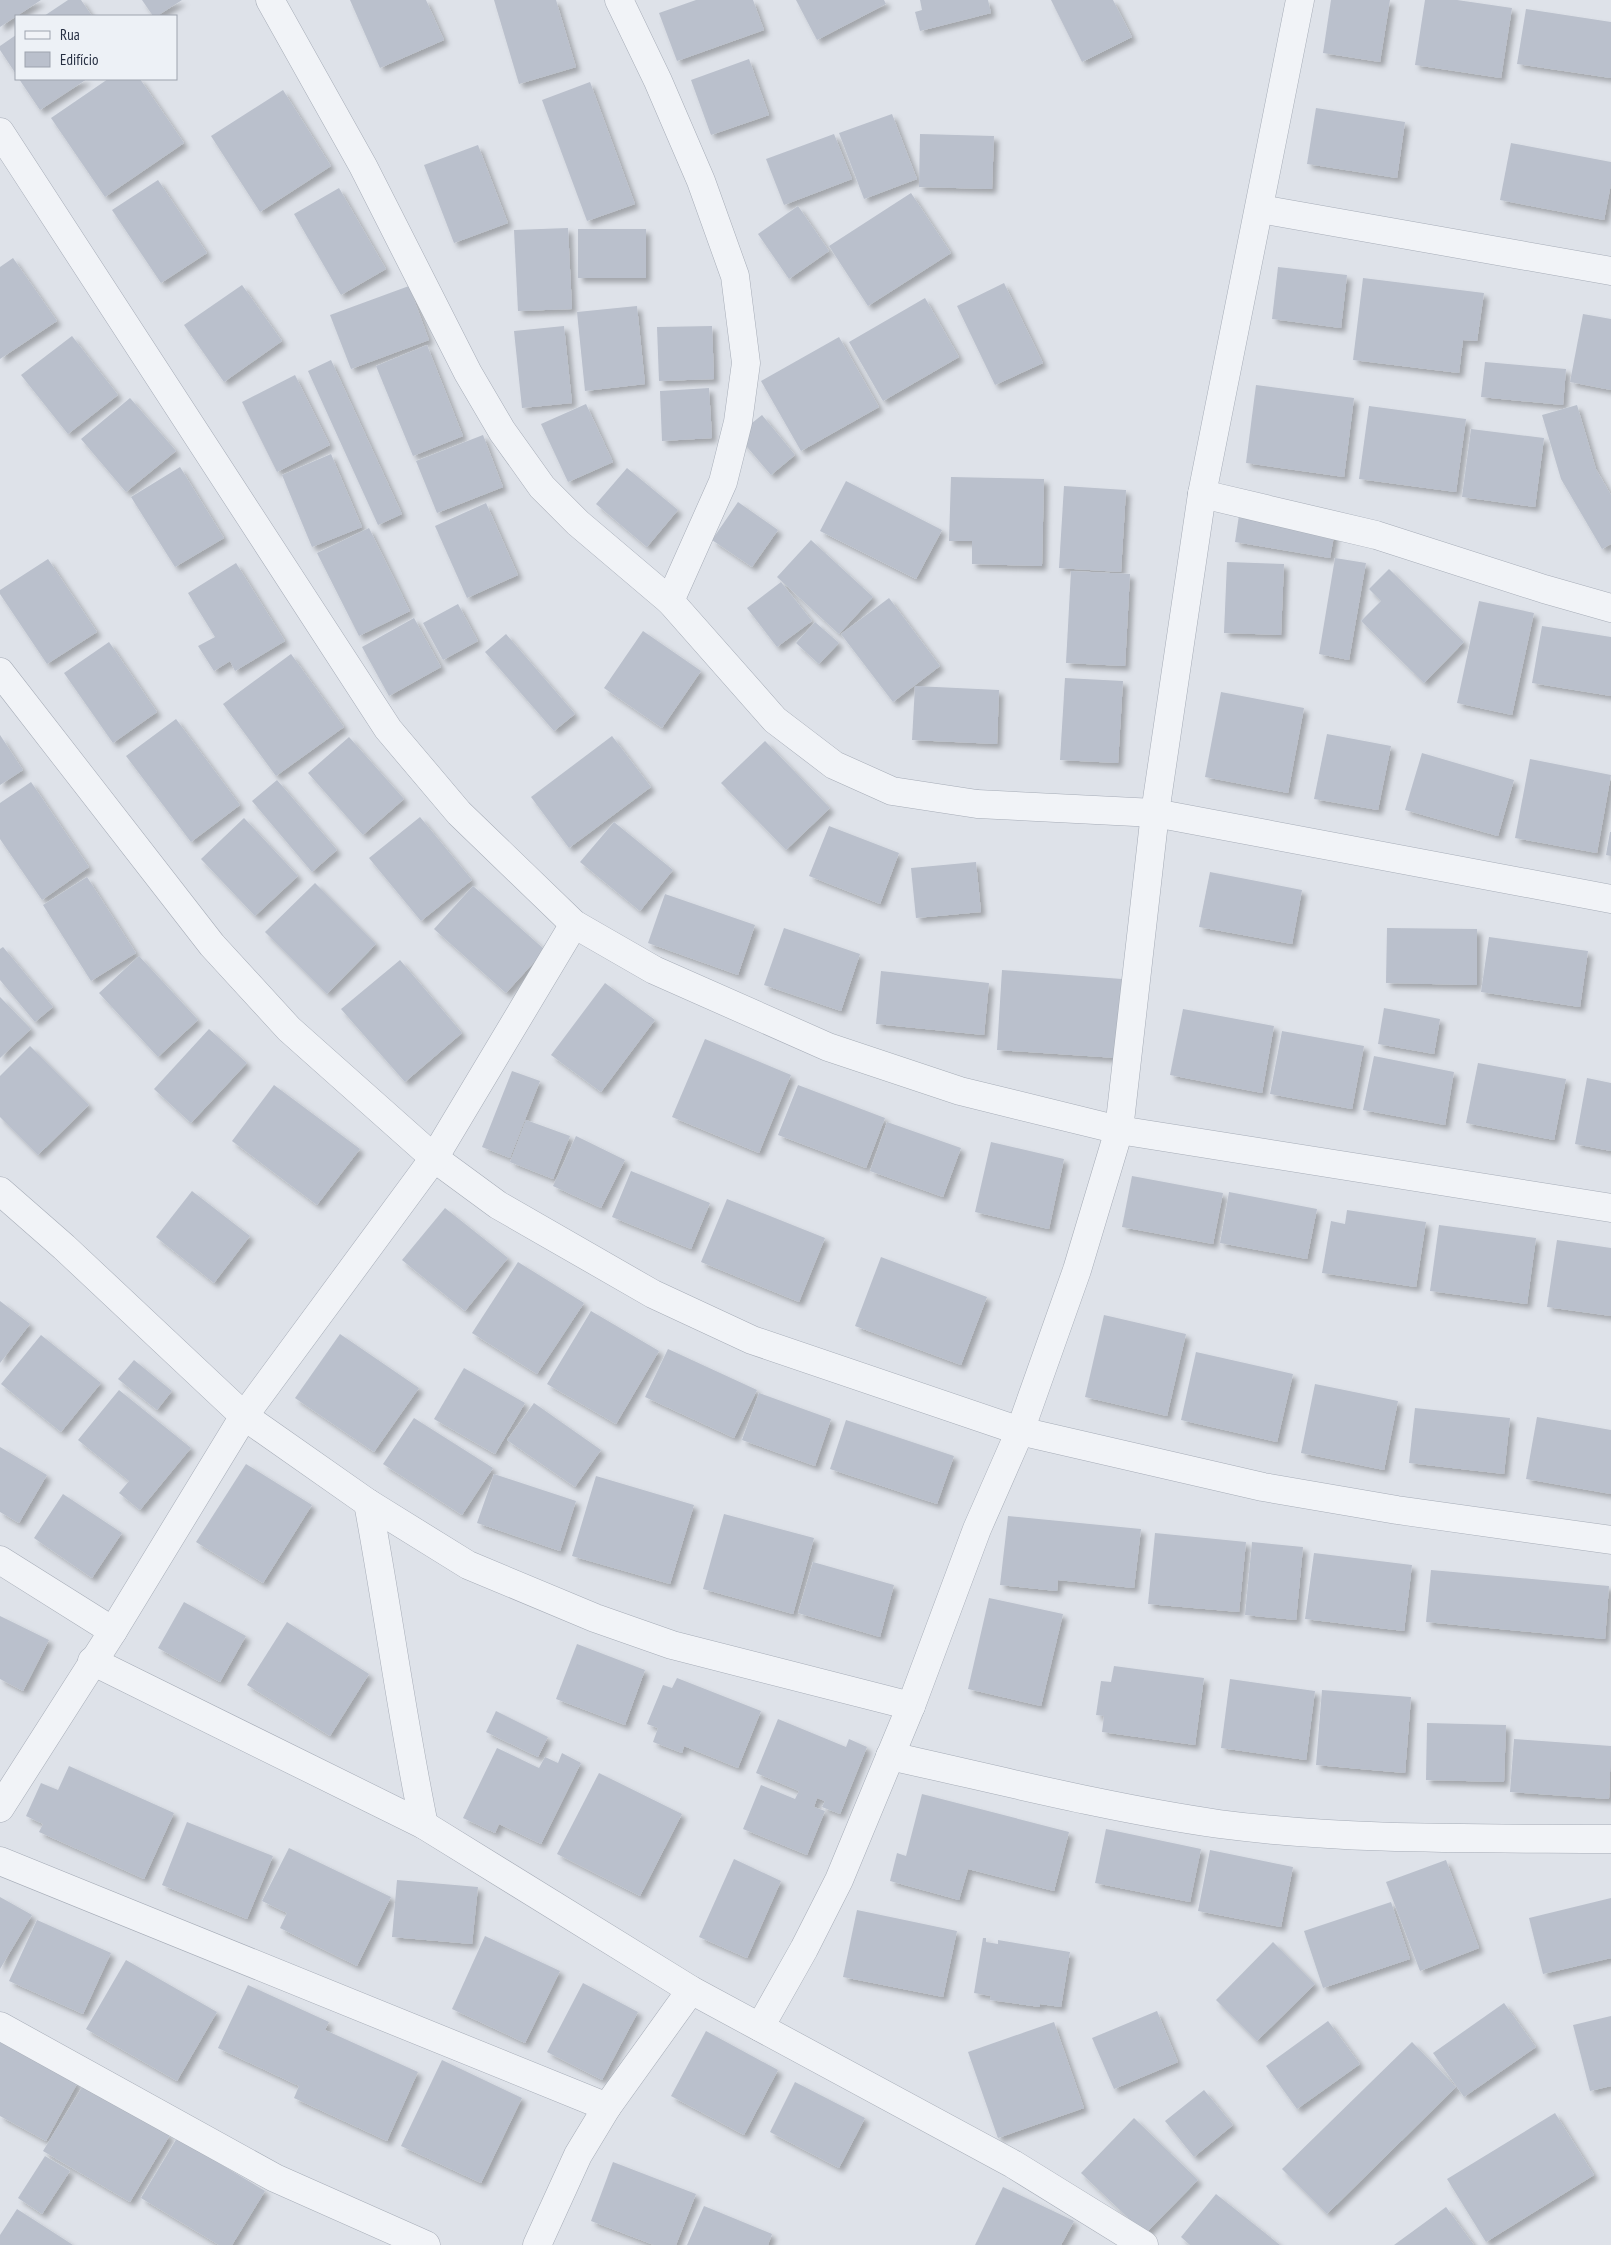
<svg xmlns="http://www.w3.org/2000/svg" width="1611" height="2245" viewBox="0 0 1611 2245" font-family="'PT Sans Narrow',sans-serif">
<defs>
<filter id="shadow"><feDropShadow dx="4.5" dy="4.5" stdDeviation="2.5" flood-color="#0004"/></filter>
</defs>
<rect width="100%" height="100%" fill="#dee2e9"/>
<g fill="#bac0cc" filter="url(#shadow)">
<path d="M0 0H41L0 27Z"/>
<path d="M68 0H81L92 16H44Z"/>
<path d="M142 0H182L157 16H153Z"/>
<path d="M350 0H426L444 40 380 68Z"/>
<path d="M494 0H556L576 67 519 84Z"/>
<path d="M696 0H753L764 30 677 61 659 13Z"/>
<path d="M796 0H884L886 4 817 40Z"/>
<path d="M920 0H988L991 13 920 31 915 12 922 10Z"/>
<path d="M1051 0H1113L1132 37 1082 62Z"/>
<path d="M1331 0H1390L1380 62 1323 53Z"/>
<path d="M1425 0H1457L1512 8 1501 78 1415 65Z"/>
<path d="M1526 9 1611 22V78L1517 64Z"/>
<path d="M16 35V74L0 50V46Z"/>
<path d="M749 59 769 115 711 135 691 80Z"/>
<path d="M19 79H87L40 110Z"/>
<path d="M108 79H140L184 143 105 197 51 118Z"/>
<path d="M590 82 635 204 587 221 542 100Z"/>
<path d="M283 90 331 166 260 212 211 136Z"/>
<path d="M1316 108 1405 122 1397 178 1307 164Z"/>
<path d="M892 114 917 179 864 199 839 133Z"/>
<path d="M834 134 852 179 784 205 766 159Z"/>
<path d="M920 134 994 136 992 189 919 187Z"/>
<path d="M1511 143 1611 162V184L1604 220 1500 200Z"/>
<path d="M478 145 508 223 454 243 424 165Z"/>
<path d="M158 180 207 253 161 283 112 210Z"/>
<path d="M339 188 386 269 341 295 294 214Z"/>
<path d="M911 193 951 253 868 306 829 246Z"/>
<path d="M798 206 829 251 789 279 758 234Z"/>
<path d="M568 228 572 309 518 311 514 230Z"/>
<rect x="578" y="229" width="68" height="49"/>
<path d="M13 258 57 321 0 359V267Z"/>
<path d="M1278 267 1347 275 1341 328 1272 319Z"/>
<path d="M1363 278 1484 293 1477 341 1463 340 1459 373 1353 360Z"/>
<path d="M1004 283 1043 363 995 385 957 306Z"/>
<path d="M242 285 282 341 224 382 184 325Z"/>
<path d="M409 286 429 340 351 369 330 315Z"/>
<path d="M925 298 959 357 883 401 849 342Z"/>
<path d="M637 306 645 384 585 391 577 312Z"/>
<path d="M1583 314 1611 319V390L1570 382Z"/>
<path d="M564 326 572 403 522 408 514 331Z"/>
<path d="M712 326 714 379 659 381 657 327Z"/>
<path d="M72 336 118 395 68 434 21 375Z"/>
<path d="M839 337 879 407 801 451 761 381Z"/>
<path d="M427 345 463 436 413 456 376 366Z"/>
<path d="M331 360 402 514 378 525 308 371Z"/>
<path d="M1485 362 1566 369 1563 405 1481 397Z"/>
<path d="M295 375 330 445 277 472 242 402Z"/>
<path d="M1256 385 1354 398 1344 477 1246 463Z"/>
<path d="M709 388 712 438 662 441 660 391Z"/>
<path d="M130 398 176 451 126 492 81 439Z"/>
<path d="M586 404 613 462 568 482 541 424Z"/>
<path d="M1577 405 1596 469 1611 495V544L1602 549 1561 479 1542 415Z"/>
<path d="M1369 406 1466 419 1456 492 1359 479Z"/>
<path d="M762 415 795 455 771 475 737 435Z"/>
<path d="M1471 429 1544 438 1535 507 1462 497Z"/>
<path d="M483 435 503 487 437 513 416 461Z"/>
<path d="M331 454 362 527 312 547 282 475Z"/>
<path d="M180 467 224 538 175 567 131 497Z"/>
<path d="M627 468 678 510 647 547 596 504Z"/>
<path d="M951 477 1044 479 1042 566 972 564V541H949Z"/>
<path d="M846 481 942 530 916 579 820 531Z"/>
<path d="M1064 486 1126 490 1121 572 1059 568Z"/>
<path d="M738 502 778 530 752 567 712 540Z"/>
<path d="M486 503 518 575 467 598 435 526Z"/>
<path d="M1239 515 1335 530 1330 558 1235 542Z"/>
<path d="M369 528 410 611 359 636 317 553Z"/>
<path d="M811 540 873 597 839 634 777 577Z"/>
<path d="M1335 558 1366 563 1349 660 1319 654Z"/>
<path d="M48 559 97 632 47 664 0 594V590Z"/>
<path d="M1227 562 1284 564 1281 635 1224 633Z"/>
<path d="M236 563 285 641 235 671 230 661 214 671 198 646 215 637 188 593Z"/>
<path d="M1389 569 1464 642 1424 683 1361 621 1381 601 1369 589Z"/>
<path d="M1071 571 1130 574 1125 666 1066 663Z"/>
<path d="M781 582 812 621 777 647 747 608Z"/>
<path d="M889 598 940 666 893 702 841 634Z"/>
<path d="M1479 601 1534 613 1512 715 1457 703Z"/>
<path d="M458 604 478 641 443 660 423 623Z"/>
<path d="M414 618 441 667 389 696 362 647Z"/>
<path d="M815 622 839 643 819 664 796 643Z"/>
<path d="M1542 626 1611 637V696L1532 683Z"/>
<path d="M643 631 701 671 662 728 604 688Z"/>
<path d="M506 634 575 714 554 731 485 652Z"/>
<path d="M109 642 157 712 113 743 64 673Z"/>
<path d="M291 654 344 727 276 776 223 704Z"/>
<path d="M1065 678 1123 681 1118 763 1060 760Z"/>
<path d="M915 686 999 690 997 744 912 740Z"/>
<path d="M1221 692 1304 708 1288 793 1205 777Z"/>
<path d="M176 719 240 805 191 842 126 756Z"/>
<path d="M1327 734 1391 746 1378 810 1314 799Z"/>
<path d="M0 735 23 770 0 785Z"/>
<path d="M612 736 651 787 569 848 531 797Z"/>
<path d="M349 737 404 799 363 835 308 773Z"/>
<path d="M765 741 830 808 786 850 721 783Z"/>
<path d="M1422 753 1514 780 1498 836 1405 810Z"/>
<path d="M1530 759 1611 775 1597 853 1515 838Z"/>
<path d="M277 780 337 850 312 872 252 801Z"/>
<path d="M31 782 89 867 42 900 0 839V803Z"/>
<path d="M420 817 472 880 421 921 369 858Z"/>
<path d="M244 818 298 876 255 916 201 859Z"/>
<path d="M614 822 673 870 640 911 580 862Z"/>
<path d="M829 826 899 853 880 904 809 876Z"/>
<path d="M1610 832H1611V856L1606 855Z"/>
<path d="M976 862 981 912 916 918 911 868Z"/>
<path d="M1210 872 1302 890 1292 944 1199 927Z"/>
<path d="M87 877 136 953 91 981 43 905Z"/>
<path d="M315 883 376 944 327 994 265 932Z"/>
<path d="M473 886 545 950 506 993 434 929Z"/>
<path d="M665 894 755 925 738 975 648 943Z"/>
<path d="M784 928 860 954 841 1011 764 985Z"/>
<path d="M1387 928 1477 929V985L1386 983Z"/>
<path d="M1489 937 1588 951 1580 1007 1481 992Z"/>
<path d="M3 947 53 1007 35 1022 0 980V949Z"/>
<path d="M139 956 198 1020 158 1057 99 993Z"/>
<path d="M400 960 462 1033 405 1082 341 1009Z"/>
<path d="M1002 970 1122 979 1117 1058 997 1050Z"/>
<path d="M881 971 989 983 984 1035 876 1024Z"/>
<path d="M605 983 655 1020 601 1092 551 1055Z"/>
<path d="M0 997 31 1029 0 1058Z"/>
<path d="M1384 1008 1440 1019 1434 1054 1378 1044Z"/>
<path d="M1183 1009 1274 1026 1262 1093 1170 1075Z"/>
<path d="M209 1029 247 1063 191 1123 154 1089Z"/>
<path d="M1282 1031 1364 1046 1352 1109 1270 1094Z"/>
<path d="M705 1039 791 1075 759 1153 672 1117Z"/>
<path d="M30 1046 89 1105 38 1155 0 1117V1076Z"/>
<path d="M1374 1056 1454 1072 1445 1125 1363 1110Z"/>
<path d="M1478 1063 1566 1079 1554 1140 1466 1123Z"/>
<path d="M512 1071 540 1081 510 1158 482 1147Z"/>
<path d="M1587 1078 1611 1083V1151L1575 1144Z"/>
<path d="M274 1085 360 1149 317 1205 232 1141Z"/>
<path d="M798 1085 885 1118 866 1168 778 1135Z"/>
<path d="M526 1120 570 1136 553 1179 510 1162Z"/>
<path d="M887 1122 961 1148 943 1197 870 1171Z"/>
<path d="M576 1136 625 1160 601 1208 553 1186Z"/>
<path d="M991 1142 1064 1159 1049 1229 975 1212Z"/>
<path d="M631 1171 710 1203 691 1249 612 1217Z"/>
<path d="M1132 1176 1223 1193 1213 1244 1122 1227Z"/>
<path d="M192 1191 250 1236 214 1283 156 1237Z"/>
<path d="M1229 1192 1317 1209 1307 1259 1220 1243Z"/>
<path d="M727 1199 825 1238 799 1302 701 1262Z"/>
<path d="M445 1208 508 1258 465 1311 402 1260Z"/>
<path d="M1347 1210 1426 1222 1416 1287 1322 1273 1331 1221 1345 1224Z"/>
<path d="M1439 1225 1536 1238 1527 1304 1430 1291Z"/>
<path d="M1557 1240 1611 1248V1316L1547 1307Z"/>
<path d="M881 1257 987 1297 961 1365 855 1326Z"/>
<path d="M518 1262 584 1303 537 1374 472 1333Z"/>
<path d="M0 1301 30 1324 0 1363Z"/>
<path d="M591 1311 659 1351 616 1424 547 1384Z"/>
<path d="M1104 1315 1186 1334 1167 1416 1085 1397Z"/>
<path d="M340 1334 419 1388 374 1452 295 1398Z"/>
<path d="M41 1335 101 1383 61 1432 1 1384Z"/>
<path d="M668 1349 757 1390 734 1438 645 1397Z"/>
<path d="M1196 1352 1293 1374 1277 1442 1181 1420Z"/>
<path d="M134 1360 172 1391 157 1410 118 1379Z"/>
<path d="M464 1368 525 1403 495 1454 434 1419Z"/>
<path d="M1315 1384 1398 1401 1384 1470 1301 1453Z"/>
<path d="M119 1390 191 1448 140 1510 119 1493 129 1481 78 1440Z"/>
<path d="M759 1393 831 1419 815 1466 742 1440Z"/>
<path d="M534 1403 601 1450 575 1487 507 1440Z"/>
<path d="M1415 1408 1510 1418 1504 1474 1409 1463Z"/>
<path d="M1537 1417 1611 1430V1494L1526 1479Z"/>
<path d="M414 1418 493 1468 462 1515 383 1464Z"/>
<path d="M846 1420 954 1456 937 1504 830 1469Z"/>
<path d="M0 1447 47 1475 19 1523 0 1512Z"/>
<path d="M246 1464 312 1505 263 1583 196 1542Z"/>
<path d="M494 1474 576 1501 560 1551 477 1523Z"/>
<path d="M596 1476 694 1505 670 1584 572 1556Z"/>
<path d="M63 1494 122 1533 92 1578 34 1538Z"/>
<path d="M724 1514 814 1538 793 1614 703 1589Z"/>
<path d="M1008 1516 1141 1529 1134 1588 1058 1580 1057 1591 1000 1585Z"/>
<path d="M1155 1533 1246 1542 1239 1612 1148 1604Z"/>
<path d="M1252 1542 1303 1547 1296 1620 1245 1615Z"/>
<path d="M1314 1553 1412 1565 1404 1631 1305 1619Z"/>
<path d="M813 1562 894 1585 880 1637 798 1613Z"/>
<path d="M1431 1570 1609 1586 1605 1639 1426 1622Z"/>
<path d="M989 1598 1063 1614 1041 1706 968 1689Z"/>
<path d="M184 1602 246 1636 220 1682 158 1648Z"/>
<path d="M0 1616 49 1640 23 1691 0 1679Z"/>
<path d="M287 1622 369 1674 330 1736 247 1685Z"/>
<path d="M577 1644 645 1670 625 1725 556 1699Z"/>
<path d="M1114 1666 1204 1678 1195 1745 1102 1732 1104 1716 1096 1715 1101 1681 1111 1682Z"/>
<path d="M677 1678 761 1711 738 1768 684 1746 682 1753 653 1742 658 1728 647 1724 663 1685 672 1688Z"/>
<path d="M1230 1679 1315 1691 1306 1760 1221 1748Z"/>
<path d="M1322 1690 1411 1697 1405 1773 1316 1765Z"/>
<path d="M496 1711 548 1737 538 1757 486 1732Z"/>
<path d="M778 1719 846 1747 849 1739 867 1747 840 1814 822 1807 825 1801 817 1798 814 1807 825 1811 807 1855 743 1829 761 1785 795 1799 799 1791 756 1773Z"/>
<path d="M1427 1723 1506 1725 1504 1782 1426 1780Z"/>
<path d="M1514 1739 1611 1746 1609 1799 1510 1792Z"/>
<path d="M497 1748 539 1768 545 1757 558 1763 562 1753 581 1763 541 1844 499 1824 495 1833 463 1818Z"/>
<path d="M69 1766 174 1813 144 1879 39 1832 43 1824 26 1816 41 1783 58 1790Z"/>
<path d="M599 1773 682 1814 640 1896 557 1854Z"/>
<path d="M922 1794 1069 1832 1054 1891 968 1869 959 1900 890 1881 897 1853 906 1856Z"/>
<path d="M187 1822 273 1856 247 1919 162 1885Z"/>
<path d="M1106 1829 1201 1849 1190 1902 1095 1883Z"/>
<path d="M289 1848 391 1897 357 1966 280 1928 287 1913 262 1901Z"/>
<path d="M1210 1850 1293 1867 1281 1927 1198 1911Z"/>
<path d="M734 1859 781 1881 747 1958 699 1937Z"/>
<path d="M1446 1860 1479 1948 1420 1971 1386 1882Z"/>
<path d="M397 1880 478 1887 472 1944 392 1937Z"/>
<path d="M0 1897 32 1915 0 1969Z"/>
<path d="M1611 1898V1958L1543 1974 1529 1918Z"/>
<path d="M1391 1902 1410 1959 1323 1988 1304 1931Z"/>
<path d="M857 1910 957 1931 943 1997 843 1977Z"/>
<path d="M37 1920 111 1953 83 2014 9 1981Z"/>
<path d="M485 1936 560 1971 525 2043 452 2009Z"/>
<path d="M983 1938H986V1942L998 1944V1940L1070 1952 1061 2007 1040 2004V2007L990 2000 991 1996 974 1993Z"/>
<path d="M1273 1942 1315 1984 1257 2041 1216 2000Z"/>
<path d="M126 1960 217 2012 177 2081 86 2029Z"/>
<path d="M583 1983 638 2012 602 2080 547 2052Z"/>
<path d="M248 1985 329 2022 325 2030 418 2072 387 2141 294 2098 299 2086 218 2048Z"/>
<path d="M1504 2003 1536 2047 1464 2097 1433 2053Z"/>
<path d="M1157 2011 1178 2062 1114 2089 1092 2038Z"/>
<path d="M1611 2016V2086L1590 2091 1573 2025Z"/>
<path d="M1328 2021 1360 2064 1297 2109 1266 2066Z"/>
<path d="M1054 2022 1084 2108 998 2138 968 2052Z"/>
<path d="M706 2031 778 2070 744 2135 671 2096Z"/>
<path d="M0 2040 78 2082 46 2141 0 2116Z"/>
<path d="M1412 2042 1456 2087 1327 2214 1282 2169Z"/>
<path d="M442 2060 522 2098 481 2183 401 2146Z"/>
<path d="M795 2082 865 2118 839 2168 770 2132Z"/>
<path d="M84 2084 170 2135 130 2202 43 2151Z"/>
<path d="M1204 2090 1233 2125 1194 2157 1165 2121Z"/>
<path d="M1555 2113 1594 2175 1486 2242 1447 2179Z"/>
<path d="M1134 2118 1198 2180 1145 2234 1081 2173Z"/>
<path d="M177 2138 265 2191 232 2245H219L141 2198Z"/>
<path d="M45 2156 70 2171 42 2214 18 2198Z"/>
<path d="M613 2162 696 2194 676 2245H654L591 2221Z"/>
<path d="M1003 2187 1074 2221 1061 2245H975Z"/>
<path d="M1216 2194 1280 2245H1190L1181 2237Z"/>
<path d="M704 2206 772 2234 768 2245H687Z"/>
<path d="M1446 2207 1474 2245H1394Z"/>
<path d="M17 2209 73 2245H0V2235Z"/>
</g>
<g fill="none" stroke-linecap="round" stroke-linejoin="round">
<g stroke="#a6acb7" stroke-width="29">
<g id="street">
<path d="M270 0 363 166 468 373 502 431 542 487 578 523 670 601"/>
<path d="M619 0 658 81 701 181 735 276 746 363 738 422 723 482 670 601 775 720 834 765 892 791 977 804 1155 813 1611 899"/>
<path d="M0 132 388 729 459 813 574 924 654 970 828 1047 960 1091 1119 1130 1611 1208"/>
<path d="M1260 209 1611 271"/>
<path d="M1202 494 1376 535 1544 589 1611 608"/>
<path d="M0 672 212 945 289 1029 434 1158 498 1205 653 1294 752 1340 1020 1431 1263 1487 1397 1510 1611 1540"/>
<path d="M0 1191 64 1247 244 1416 368 1503 468 1565 595 1618 672 1645 911 1706"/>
<path d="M368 1503C388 1610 402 1719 424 1825"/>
<path d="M0 1560 113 1631"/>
<path d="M92 1661 424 1825 691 1990 1013 2164 1144 2245"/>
<path d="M890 1756C999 1780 1108 1808 1219 1824 1349 1841 1481 1838 1611 1839"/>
<path d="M0 1808 113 1631 244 1416 434 1158 574 924"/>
<path d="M0 1861 607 2107"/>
<path d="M0 2026 275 2178 426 2245"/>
<path d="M760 2027 804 1949 839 1880 911 1706 977 1529 1020 1431 1077 1270 1119 1130 1155 813 1202 494 1300 0"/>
<path d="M537 2245 578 2155 607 2107 691 1990"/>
</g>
</g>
<use href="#street" stroke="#f1f3f7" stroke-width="28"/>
</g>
<rect x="15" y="15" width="162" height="65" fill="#edf1f6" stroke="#9da3ae"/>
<rect x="25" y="31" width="25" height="8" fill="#f1f3f7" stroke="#9da3ae"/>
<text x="60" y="40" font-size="15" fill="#252e41">Rua</text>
<rect x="25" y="52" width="25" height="15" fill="#bac0cc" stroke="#9da3ae"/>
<text x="60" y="65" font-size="15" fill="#252e41">Edifício</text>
</svg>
